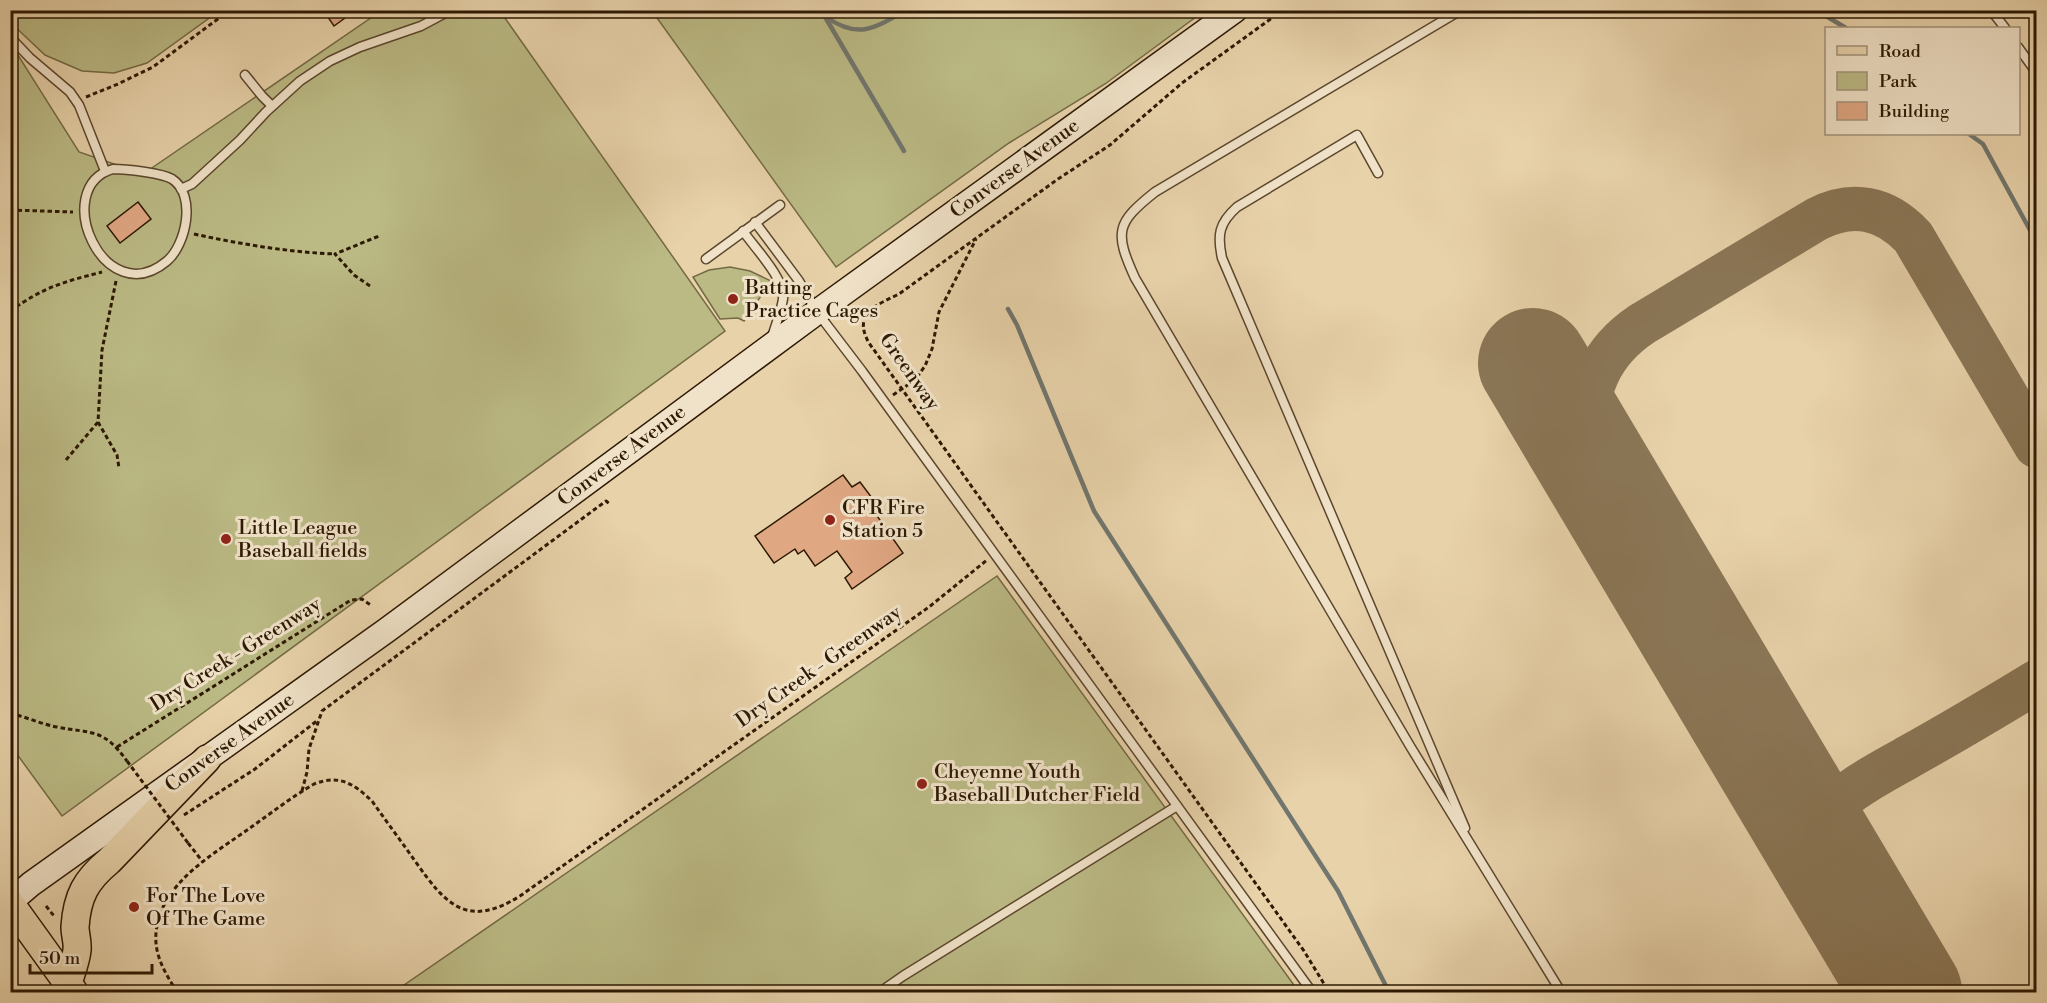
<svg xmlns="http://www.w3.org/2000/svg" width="2047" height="1003" viewBox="0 0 2047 1003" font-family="'Libre Bodoni',serif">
<rect width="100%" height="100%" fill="#e8d2aa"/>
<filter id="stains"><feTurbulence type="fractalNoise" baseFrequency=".00333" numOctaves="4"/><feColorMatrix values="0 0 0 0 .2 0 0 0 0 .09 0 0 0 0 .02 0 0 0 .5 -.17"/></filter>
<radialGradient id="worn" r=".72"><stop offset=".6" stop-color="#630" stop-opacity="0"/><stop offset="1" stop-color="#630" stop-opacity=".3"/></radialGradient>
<g fill="#bbba85" stroke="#746a44" stroke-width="1.5">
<path d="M10 11 11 10 219 11 147 63 114 73 82 71 45 55 11 23Z"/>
<path d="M381 11H500L725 331 62 816 11 746V44L79 152 143 174Z"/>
<path d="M652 11H1204L1105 84 1009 143 836 267Z"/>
<path d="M730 267 750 271 771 281 744 321 738 318 720 319 693 277 709 270Z"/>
<path d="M997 576 1299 992H394Z"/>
</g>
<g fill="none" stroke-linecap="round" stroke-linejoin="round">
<g stroke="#71766e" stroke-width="4.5">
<path d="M821 10 904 151"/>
<path d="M1816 10 1846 28"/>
<path d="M826 17C859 40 875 28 906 10"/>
<path d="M1969 134 1983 144 2036 241"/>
<path d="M1008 309 1017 325 1094 511 1338 891 1389 992"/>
</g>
<g stroke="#8a7656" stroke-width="44">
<path d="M1612 494C1604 476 1593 458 1590 439 1581 391 1603 350 1642 324L1817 219C1852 201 1885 207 1913 237L2036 446"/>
<path d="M1834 869C1826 851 1816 833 1828 813 1841 792 1888 769 1910 756 1953 732 1995 707 2036 682"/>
</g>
<path stroke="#8a7656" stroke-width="110" d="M1533 363 1907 992"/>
</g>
<g fill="#e0a783" stroke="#2d1903" stroke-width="1.5">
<path d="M323 10H356L334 26Z"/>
<path d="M138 202 151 219 120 243 107 226Z"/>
<path d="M843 475 852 487 860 482 872 498 868 503 903 553 852 589 845 578 852 572 837 551 815 566 804 550 798 554 795 549 774 563 755 536Z"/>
</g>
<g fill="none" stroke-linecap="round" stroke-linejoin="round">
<g stroke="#5c472d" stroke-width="11">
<g id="lane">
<path d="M1461 10 1155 192C1116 223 1114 232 1135 278L1410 746 1561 992"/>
<path d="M1991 10 2005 28"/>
<path d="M10 37 30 58 70 92 79 105 105 171"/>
<path d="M2018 47 2036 72"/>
<path d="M245 75 262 96 272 106"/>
<path d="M113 169C126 169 162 173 172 179 197 195 186 245 167 261 104 314 49 187 113 169Z"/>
<path d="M1378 173 1357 135 1237 207C1219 223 1217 235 1222 258L1465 828"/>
<path d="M181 189 192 184 240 140 266 112 300 81 330 61 360 47 421 26 451 10"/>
<path d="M755 222 799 281 817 312 862 371 1312 992"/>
<path d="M743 231C754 247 786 280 783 299 781 312 775 327 771 340"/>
<path d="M706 259 780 205"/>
<path d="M880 992 903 976 1177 806"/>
</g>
</g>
<g stroke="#2d1903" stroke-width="27">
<path id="secondary" d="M10 902 31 884 387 630 817 312 1235 10"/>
</g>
<g stroke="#2d1903" stroke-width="30">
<g id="primary">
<path d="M10 903 74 992"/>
<path d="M68 983C71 973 76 961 77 950 78 943 75 934 75 927 77 896 86 880 109 861L207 759"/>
</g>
</g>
<g stroke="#2d1903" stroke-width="3" stroke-dasharray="4.5 3" stroke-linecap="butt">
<path d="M1283 10 1182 83 1110 145 1058 179 899 294C877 305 852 313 869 343L1304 951 1329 992"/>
<path d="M86 97 118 84 153 67 230 10"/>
<path d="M10 210 73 212"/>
<path d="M194 234C240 244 287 252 335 254"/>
<path d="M116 281 102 350 98 422 117 455 119 468"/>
<path d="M370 286 354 275 335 254 379 236"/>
<path d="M10 311C44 287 63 282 102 272"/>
<path d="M893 395 915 380 925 366 932 349 939 312 976 239"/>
<path d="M66 460 98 422"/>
<path d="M10 713C26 717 41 724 57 727 93 734 103 728 127 761"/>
<path d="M117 747 351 600 362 599 372 606"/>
<path d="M302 791 307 772 309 749 322 711 606 501 611 505"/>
<path d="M184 815 255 769 318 720"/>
<path d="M188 843 203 862"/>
<path d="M46 906 54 916"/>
<path d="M177 992C166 974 154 956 156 933 160 883 214 854 250 828 271 813 292 797 314 784 340 774 354 784 372 801 386 821 401 841 415 861 446 905 467 929 520 896L929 607 987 560"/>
</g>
<use href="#lane" stroke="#f0e2c8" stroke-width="8"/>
<use href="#secondary" stroke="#f0e2c8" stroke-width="24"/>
<use href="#primary" stroke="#e8d2aa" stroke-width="27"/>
<path stroke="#2d1903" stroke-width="3" stroke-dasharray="4.5 3" stroke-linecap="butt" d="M127 761 188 843"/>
</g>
<g fill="#8f2418" stroke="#f0e2c8" stroke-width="2">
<circle cx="733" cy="299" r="6"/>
<circle cx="830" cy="520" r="6"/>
<circle cx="226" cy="539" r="6"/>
<circle cx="922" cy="784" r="6"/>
<circle cx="134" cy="907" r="6"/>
</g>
<g text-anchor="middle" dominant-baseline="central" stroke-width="6" stroke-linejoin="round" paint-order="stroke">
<g font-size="20" fill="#2d1903" stroke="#f0e2c8">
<text transform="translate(1015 169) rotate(-36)">Converse Avenue</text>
<text transform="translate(909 372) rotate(55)">Greenway</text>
<text transform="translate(622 456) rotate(-37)">Converse Avenue</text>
<text transform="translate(236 655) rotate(-32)">Dry Creek - Greenway</text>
<text transform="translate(819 667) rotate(-35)">Dry Creek - Greenway</text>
<text transform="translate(230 743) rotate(-36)">Converse Avenue</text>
</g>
<g font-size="20" fill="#2d1903" stroke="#f0e2c8" text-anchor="start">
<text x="745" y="288">Batting<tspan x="745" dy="23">Practice Cages</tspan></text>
<text x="842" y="508">CFR Fire<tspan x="842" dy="23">Station 5</tspan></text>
<text x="238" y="528">Little League<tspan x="238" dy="23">Baseball fields</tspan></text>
<text x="934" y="772">Cheyenne Youth<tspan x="934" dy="23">Baseball Dutcher Field</tspan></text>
<text x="146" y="896">For The Love<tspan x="146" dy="23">Of The Game</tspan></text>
</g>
</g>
<rect width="2047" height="1003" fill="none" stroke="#e8d2aa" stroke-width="36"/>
<rect x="12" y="12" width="2023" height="979" fill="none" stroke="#2d1903" stroke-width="3"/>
<rect x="18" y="18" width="2011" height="967" fill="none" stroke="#2d1903" stroke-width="1.5"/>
<rect x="1825" y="27" width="195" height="108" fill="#f0e2c8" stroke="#a29279" stroke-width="1.5"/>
<rect x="1837" y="46" width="30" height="9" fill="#e8d2aa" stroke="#a29279" stroke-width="1.5"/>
<text x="1879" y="57" font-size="18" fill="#2d1903">Road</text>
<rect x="1837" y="72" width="30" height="18" fill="#bbba85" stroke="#a29279" stroke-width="1.5"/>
<text x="1879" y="87" font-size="18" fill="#2d1903">Park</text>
<rect x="1837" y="102" width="30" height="18" fill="#e0a783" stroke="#a29279" stroke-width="1.5"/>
<text x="1879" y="117" font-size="18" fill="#2d1903">Building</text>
<path d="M30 964v9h122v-9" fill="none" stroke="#2d1903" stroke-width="3"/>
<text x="39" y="964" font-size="18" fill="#2d1903" stroke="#f0e2c8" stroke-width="4.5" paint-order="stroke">50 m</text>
<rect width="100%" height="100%" filter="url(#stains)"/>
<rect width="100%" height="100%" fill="url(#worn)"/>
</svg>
